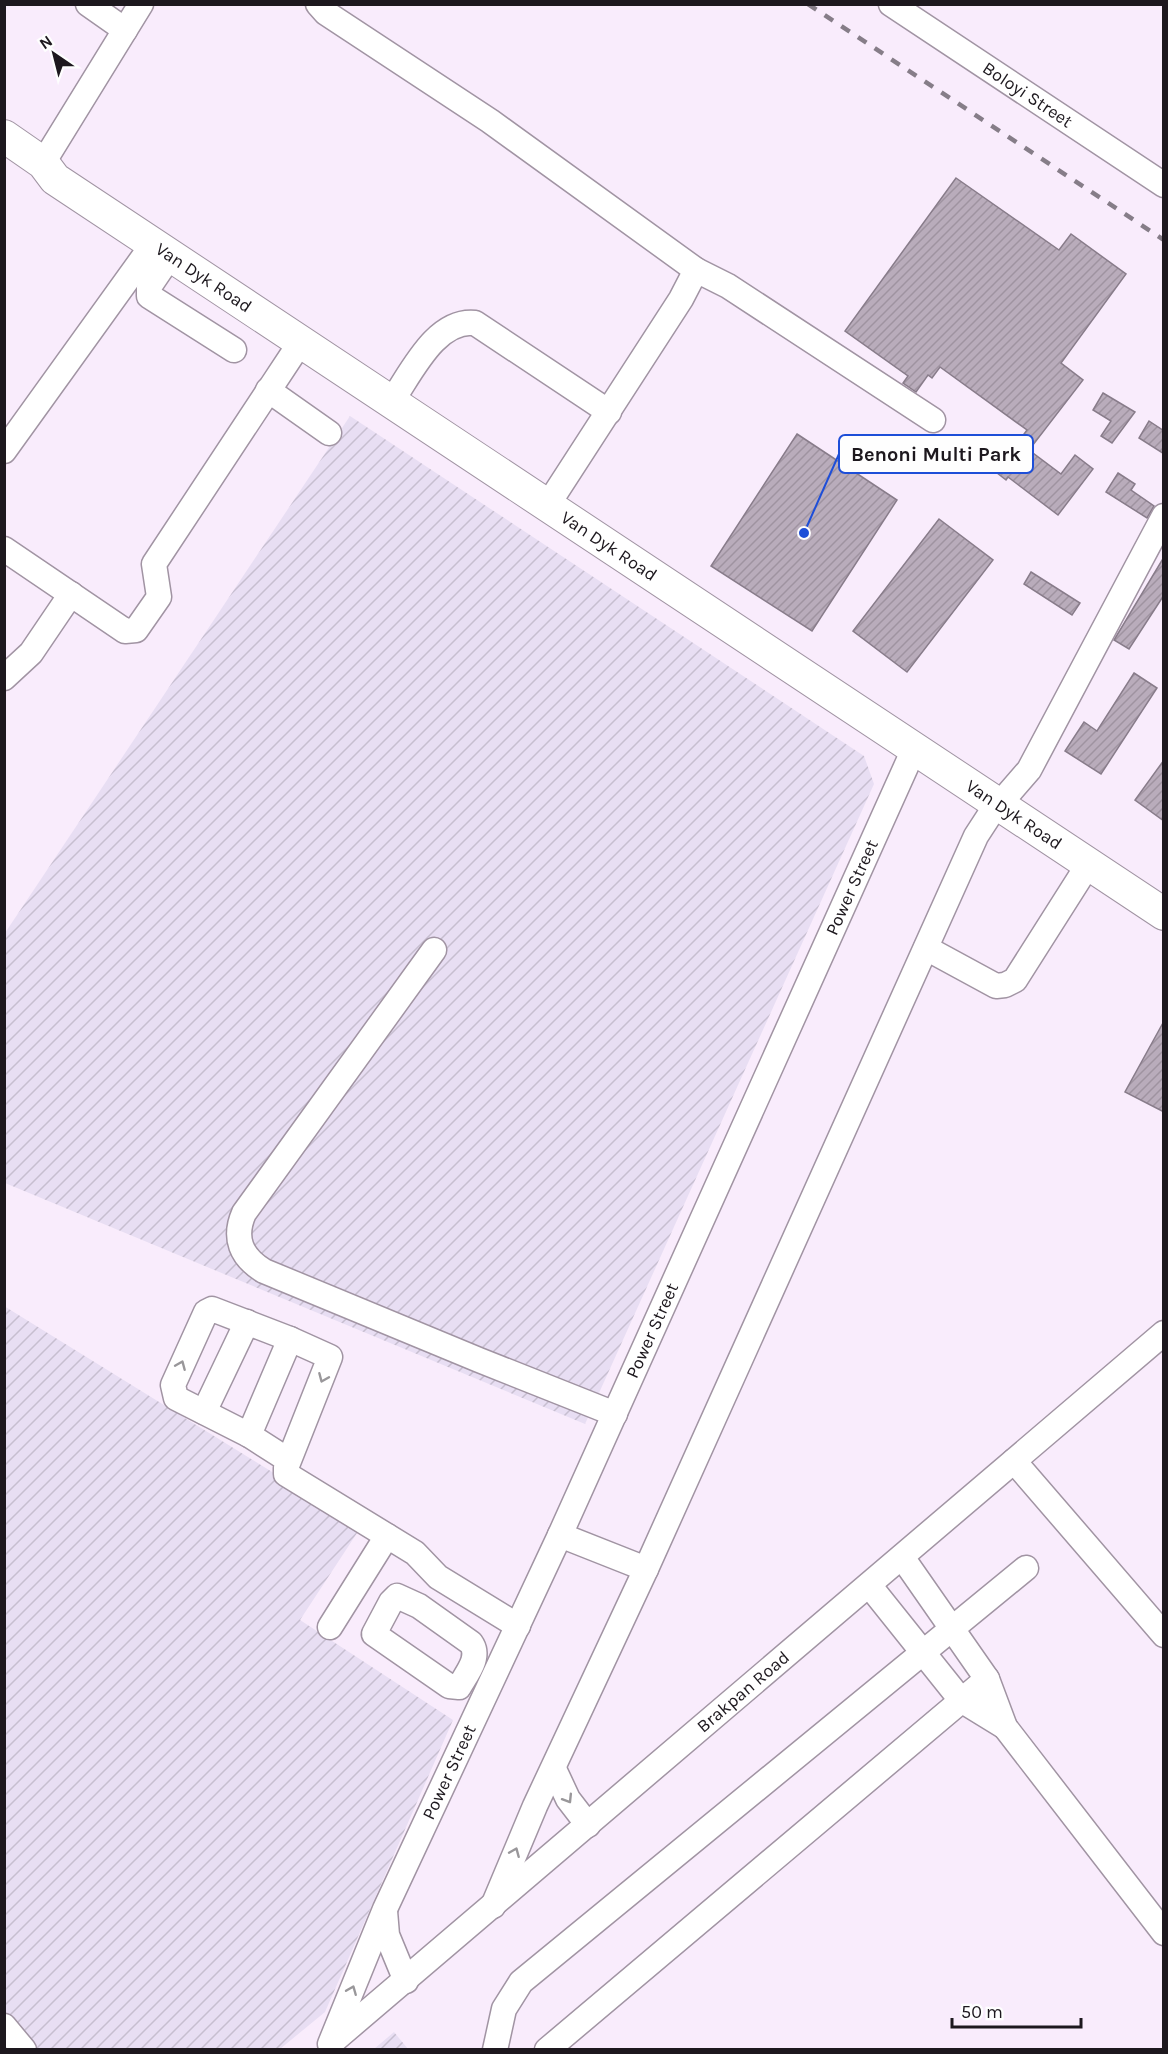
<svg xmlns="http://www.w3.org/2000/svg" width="1168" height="2054" viewBox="0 0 1168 2054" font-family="Karla,sans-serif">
<defs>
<pattern id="industrial-furrows" width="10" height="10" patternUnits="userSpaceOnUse" patternTransform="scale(1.5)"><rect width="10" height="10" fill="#e8def3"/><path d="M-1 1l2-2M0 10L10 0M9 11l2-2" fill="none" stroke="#c7bed0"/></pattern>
<pattern id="building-hatch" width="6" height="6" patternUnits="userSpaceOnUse" patternTransform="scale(1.5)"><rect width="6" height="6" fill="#b9acbb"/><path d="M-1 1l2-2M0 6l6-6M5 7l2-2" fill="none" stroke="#9f93a0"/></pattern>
</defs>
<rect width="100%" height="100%" fill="#f9ecfc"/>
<g fill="url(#industrial-furrows)">
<path d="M350 416 864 756 874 784 585 1424 5 1183V933Z"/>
<path d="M4 1306 361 1527 300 1620 453 1720 325 2012 280 2049H5Z"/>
<path d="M394 2032 408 2049H374Z"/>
</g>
<g fill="url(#building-hatch)" stroke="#887c8a" stroke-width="1.5">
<path d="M956 178 1059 250 1071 234 1126 274 1061 363 1083 380 1029 450 1061 474 1075 455 1093 469 1058 515 1008 477 1006 480 996 472 1027 430 940 367 932 378 928 375 916 392 903 383 908 376 845 331Z"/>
<path d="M1103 393 1135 412 1112 443 1101 436 1111 421 1093 410Z"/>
<path d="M1149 421 1164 431V454L1139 438Z"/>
<path d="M797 434 897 500 812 631 711 566Z"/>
<path d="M1118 473 1135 484 1131 490 1154 506 1147 518 1106 492Z"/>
<path d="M939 519 993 560 907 672 853 631Z"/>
<path d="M1164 557V595L1129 649 1114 640Z"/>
<path d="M1031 572 1080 603 1072 615 1024 584Z"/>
<path d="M1134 673 1157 688 1101 774 1065 751 1084 722 1097 731Z"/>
<path d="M1164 760V821L1135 800Z"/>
<path d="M1164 1021V1112L1125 1092Z"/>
</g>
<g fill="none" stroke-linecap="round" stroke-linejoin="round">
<g stroke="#a194a3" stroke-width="27">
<g id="minor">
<path d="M88 4 125 30"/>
<path d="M318 4 326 13 490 121 696 270"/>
<path id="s1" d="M891 4 1164 185"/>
<path d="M43 163 141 4"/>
<path d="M170 256 149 287V296L234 350"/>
<path d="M268 390 329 433"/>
<path d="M391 402C411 374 435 319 475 323L609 412"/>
<path d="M4 451 153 244"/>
<path d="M547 506 681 299 696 270 728 286 933 420"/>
<path d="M4 549 125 631 136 630 159 597 154 564 300 343"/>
<path d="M4 678 31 653 71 594"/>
<path d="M926 948 996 986 1005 985 1015 980 1088 865"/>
<path d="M434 950 244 1213C233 1238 241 1257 264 1271L479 1360 615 1414"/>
<path d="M204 1412 247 1322"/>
<path d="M249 1435 290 1339"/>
<path d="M288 1460 249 1435 176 1398 173 1385 206 1312 212 1309 290 1339 330 1357 286 1468V1474L415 1553 438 1577 518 1626"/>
<path d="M1014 1461 1164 1635"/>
<path d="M560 1535 646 1569"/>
<path d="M902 1557 987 1679 1005 1727 1164 1933"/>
<path d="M869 1585 961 1700 1005 1727"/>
<path d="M397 1596 419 1606 471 1643C481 1657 467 1673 459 1687L449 1686 374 1634 391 1602Z"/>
<path d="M330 1627 387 1536"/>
<path d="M554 1769 568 1799 588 1825"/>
<path d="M493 1906 535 1806 646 1569 976 836 989 816 1029 770 1164 516"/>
<path d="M385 1911 387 1935 406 1981"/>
<path d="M4 2026 24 2050"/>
<path id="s2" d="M332 2042 1164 1333"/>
<path id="s3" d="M330 2044 385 1909 560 1535 914 749"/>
<path d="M495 2050 504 2009 521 1982 1026 1568"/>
<path d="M547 2050 987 1679"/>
</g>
</g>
<g stroke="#a194a3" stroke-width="34">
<g id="major">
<path id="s4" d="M4 136 43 163 55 179 1164 914"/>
</g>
</g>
<use href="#minor" stroke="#fff" stroke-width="24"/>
<use href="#major" stroke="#fff" stroke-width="32"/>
<path stroke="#867d88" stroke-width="4.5" stroke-dasharray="10 10" stroke-linecap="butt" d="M808 4 1164 240"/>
</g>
<defs><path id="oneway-chevron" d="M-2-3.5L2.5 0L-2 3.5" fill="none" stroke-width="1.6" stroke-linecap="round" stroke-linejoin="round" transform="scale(1.5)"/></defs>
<g stroke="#99979a">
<use href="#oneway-chevron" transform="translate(181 1365) rotate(-67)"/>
<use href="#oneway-chevron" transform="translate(323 1378) rotate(113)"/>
<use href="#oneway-chevron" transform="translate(568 1799) rotate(58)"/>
<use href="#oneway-chevron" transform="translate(515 1852) rotate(-67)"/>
<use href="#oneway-chevron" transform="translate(352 1990) rotate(-68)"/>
</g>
<g text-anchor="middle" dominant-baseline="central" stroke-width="6" stroke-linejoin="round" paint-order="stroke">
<g font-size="18" fill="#1d181e" stroke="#fefefe">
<text stroke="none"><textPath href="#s1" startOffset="164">Boloyi Street</textPath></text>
<text stroke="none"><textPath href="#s4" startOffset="246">Van Dyk Road</textPath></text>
<text stroke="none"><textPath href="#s4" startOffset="732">Van Dyk Road</textPath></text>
<text stroke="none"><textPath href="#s4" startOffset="1218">Van Dyk Road</textPath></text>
<text stroke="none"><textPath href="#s3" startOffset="1269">Power Street</textPath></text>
<text stroke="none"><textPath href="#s3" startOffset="783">Power Street</textPath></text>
<text stroke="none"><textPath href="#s2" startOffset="540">Brakpan Road</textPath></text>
<text stroke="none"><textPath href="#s3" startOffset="297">Power Street</textPath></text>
</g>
</g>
<path fill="none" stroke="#1d4ed8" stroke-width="2" d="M804 533L839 454"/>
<circle fill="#1d4ed8" stroke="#fefefe" stroke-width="2" cx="804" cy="533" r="6"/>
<rect fill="#fefefe" stroke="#1d4ed8" stroke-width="2" x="839" y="435" width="194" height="38" rx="6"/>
<g font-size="20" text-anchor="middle" font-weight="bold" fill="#1d181e">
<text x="936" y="461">Benoni Multi Park</text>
</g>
<rect width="1168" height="2054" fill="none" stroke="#1d181e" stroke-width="12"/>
<g transform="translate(54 54) rotate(325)" stroke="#fefefe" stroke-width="4.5" paint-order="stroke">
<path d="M0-4.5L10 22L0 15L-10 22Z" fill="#1d181e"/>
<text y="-9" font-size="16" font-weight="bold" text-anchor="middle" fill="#1d181e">N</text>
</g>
<path d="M952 2018v9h129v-9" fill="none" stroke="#1d181e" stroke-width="3"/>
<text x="961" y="2018" font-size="18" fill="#1d181e" stroke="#fefefe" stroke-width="4.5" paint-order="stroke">50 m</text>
</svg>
